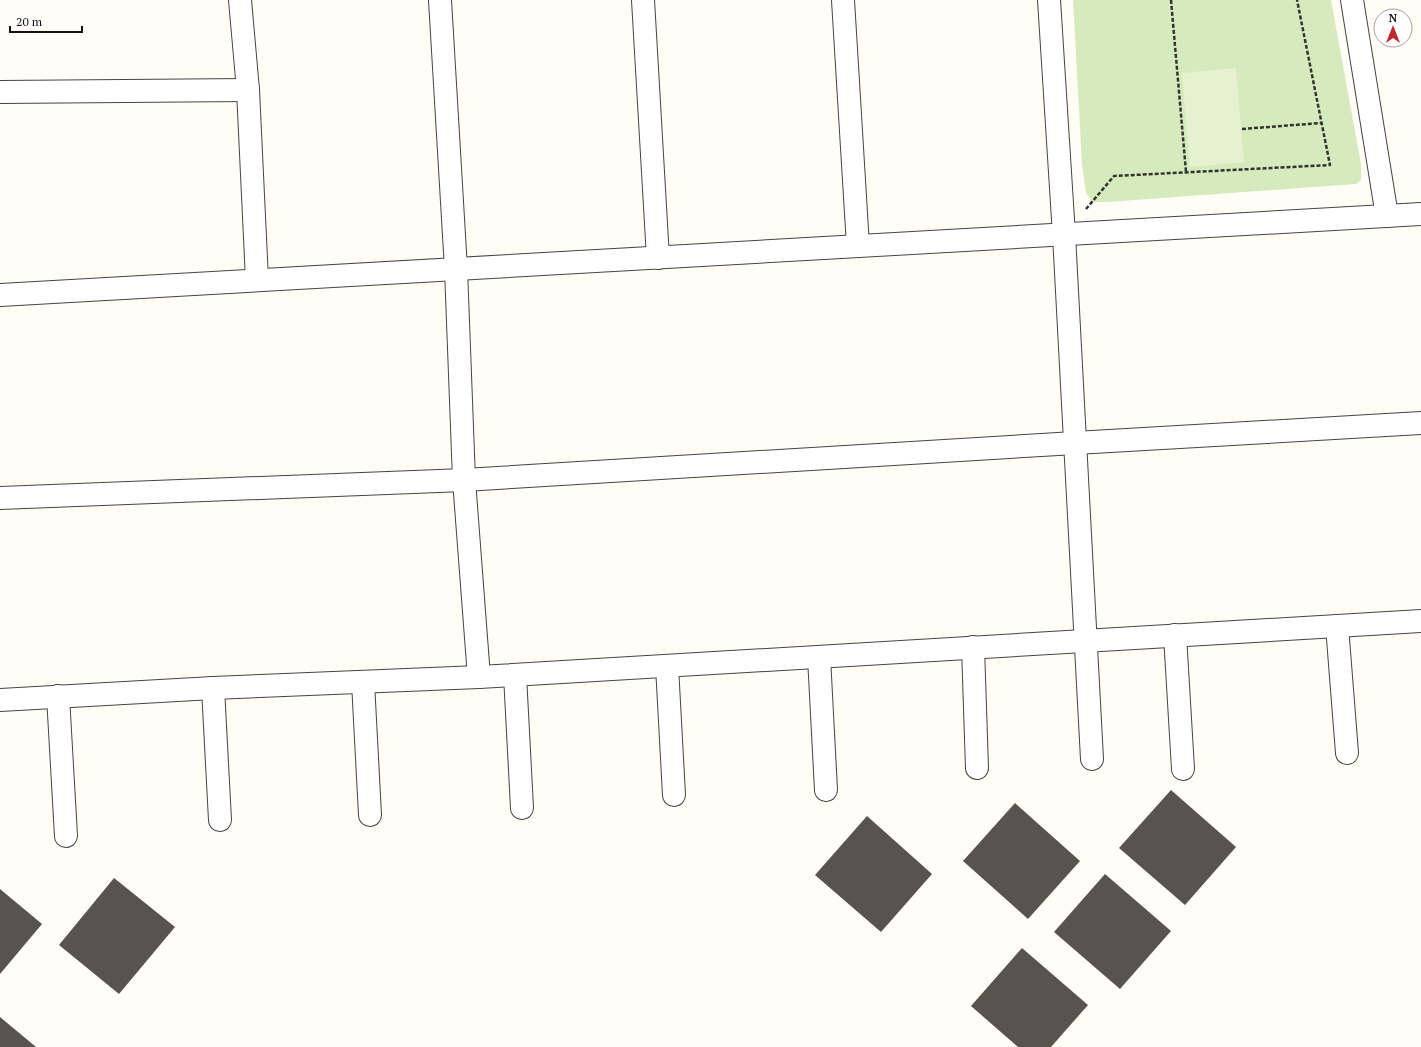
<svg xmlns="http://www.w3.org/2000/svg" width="1421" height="1047" viewBox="0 0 1421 1047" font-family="'PT Serif',serif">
<rect width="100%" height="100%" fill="#fffdf5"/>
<path fill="#d5ebbd" d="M1073 0H1331L1361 164V180L1356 184 1107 202H1092L1086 193 1082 164Z"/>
<path fill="#e6f2cf" d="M1236 68 1244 162 1190 167 1182 73Z"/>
<g fill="#5a524d">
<path d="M1171 790 1236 847 1185 905 1119 848Z"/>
<path d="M1015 803 1080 861 1028 919 963 861Z"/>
<path d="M867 816 932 874 881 932 815 875Z"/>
<path d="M1105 874 1171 931 1120 989 1054 932Z"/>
<path d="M114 878 175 927 119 994 59 945Z"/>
<path d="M0 889 42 924 0 974Z"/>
<path d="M1022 948 1088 1005 1051 1047H1018L971 1006Z"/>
<path d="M0 1017 36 1047H0Z"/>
</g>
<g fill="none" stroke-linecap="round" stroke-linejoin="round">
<g stroke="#444" stroke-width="24">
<g id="minor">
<path d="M240 0 248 90 257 280"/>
<path d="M440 0 456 269 464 480 479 677"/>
<path d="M643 0 658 258"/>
<path d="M843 0 858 246"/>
<path d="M1049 0 1064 235 1092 759"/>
<path d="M1352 0 1387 216"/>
<path d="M0 92 248 90"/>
<path d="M0 295 1421 214"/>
<path d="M0 498 464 480 1075 443 1421 423"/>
<path d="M1337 626 1347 753"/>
<path d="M1175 635 1183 769"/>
<path d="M973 647 977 768"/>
<path d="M819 657 826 790"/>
<path d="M667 666 674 795"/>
<path d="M515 675 522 808"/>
<path d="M363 682 370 815"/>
<path d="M213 688 220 820"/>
<path d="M58 696 66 836"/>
<path d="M0 700 213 688 479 677 1421 621"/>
</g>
</g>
<g stroke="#333" stroke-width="2.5" stroke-dasharray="4 2" stroke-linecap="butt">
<path d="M1171 0 1186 172"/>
<path d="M1242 129 1321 123"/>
<path d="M1086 209 1114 176 1330 165 1297 0"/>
</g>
<use href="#minor" stroke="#fff" stroke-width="22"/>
</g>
<g transform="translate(1393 28)"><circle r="19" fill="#ffffff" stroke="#a0a0a0"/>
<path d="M0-3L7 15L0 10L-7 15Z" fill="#c4262e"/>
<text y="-6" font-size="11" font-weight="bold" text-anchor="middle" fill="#111111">N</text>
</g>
<path d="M10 26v6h72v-6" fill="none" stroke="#111111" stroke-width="2"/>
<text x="16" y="26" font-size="12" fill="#111111" stroke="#ffffff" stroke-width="3" paint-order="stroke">20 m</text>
</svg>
